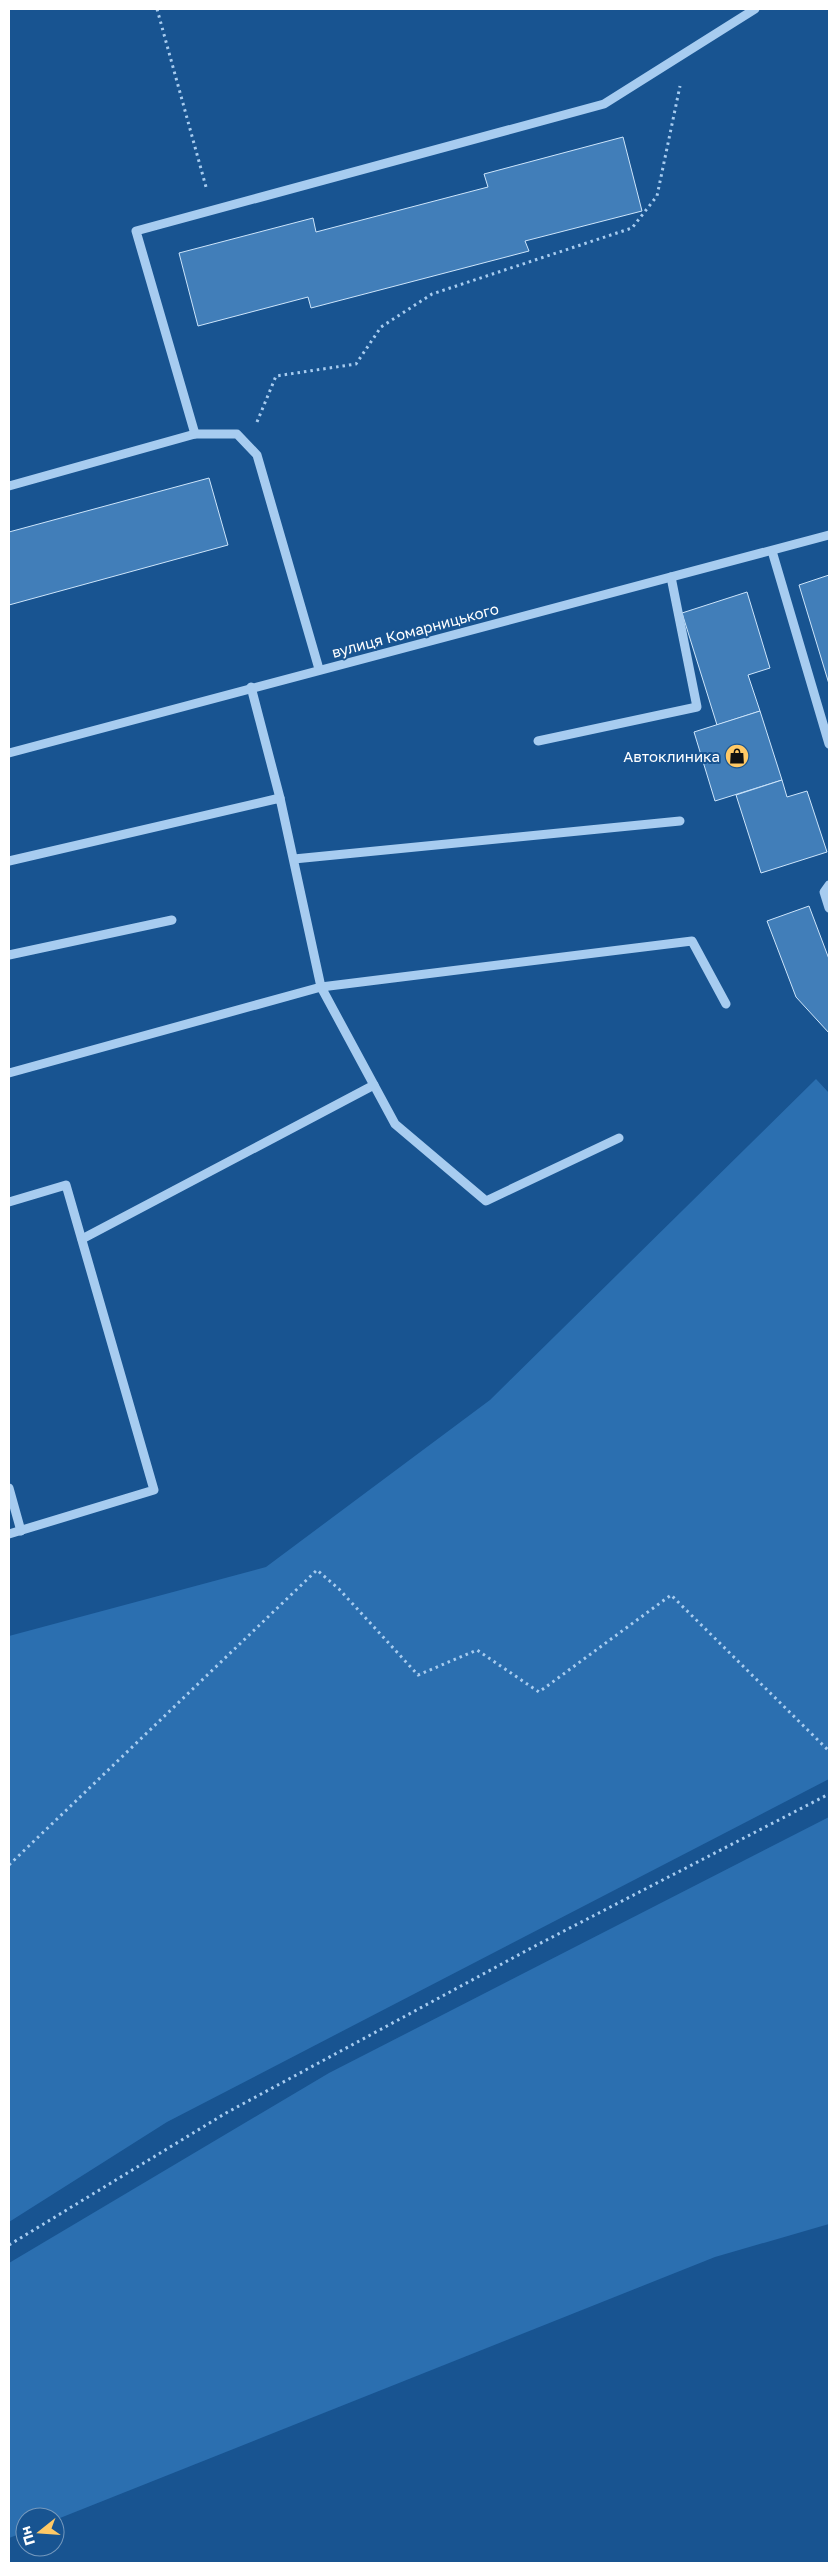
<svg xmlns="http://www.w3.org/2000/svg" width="838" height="2572" viewBox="0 0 838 2572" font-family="'Golos Text',sans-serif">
<rect width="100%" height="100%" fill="#185491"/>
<g fill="#2b6fb0">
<path d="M816 1079 829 1093V1779L167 2122 9 2222V1636L266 1567 490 1400Z"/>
<path d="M829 1817V2224L715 2257 55 2520V2517H25V2532L9 2538V2263L329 2073Z"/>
</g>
<g fill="#417eb9" stroke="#cde5fb">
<path d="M623 137 642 211 525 241 529 251 311 308 308 297 198 326 179 253 313 218 316 232 488 187 484 174Z"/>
<path d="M209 478 228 545 9 605V532Z"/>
<path d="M829 575V684L799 585Z"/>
<path d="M747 592 770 668 748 675 760 711 717 725 682 613Z"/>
<path d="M760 711 782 780 715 801 694 732Z"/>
<path d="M782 780 787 797 807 791 827 852 761 873 736 795Z"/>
<path d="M809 906 829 959V1033L796 997 767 921Z"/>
</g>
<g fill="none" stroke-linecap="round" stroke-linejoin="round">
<g stroke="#a7ccf0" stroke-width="3" stroke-dasharray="2.5 4" stroke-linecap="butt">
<path d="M157 9 206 187"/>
<path d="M257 422 276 376 356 364 381 327 432 294 632 228 657 196 680 86"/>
<path d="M9 1865 317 1570 339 1589 418 1675 477 1650 539 1692 671 1595 829 1751"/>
<path d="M9 2245 226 2113 535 1946 829 1794"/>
</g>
<g stroke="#a7ccf0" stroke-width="9">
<path d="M195 434 136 231 604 104 755 9"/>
<path d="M9 486 195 434H237L257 455 319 669"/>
<path d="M772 551 829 744"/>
<path d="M251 687 280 798"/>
<path d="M538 741 697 707 671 577"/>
<path d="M9 753 829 535"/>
<path d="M294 859 680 821"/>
<path d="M9 861 280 798 321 987 9 1073"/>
<path d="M829 885 824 892 829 908"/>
<path d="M9 955 172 920"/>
<path d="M619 1138 486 1201 395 1124 321 987 692 941 726 1004"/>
<path d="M9 1202 66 1185 154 1490 9 1534"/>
<path d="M82 1239 374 1085"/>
<path d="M9 1488 21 1531"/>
</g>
</g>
<defs>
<g id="shop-disc" transform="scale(1.25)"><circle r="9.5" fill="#ffc966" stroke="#185491"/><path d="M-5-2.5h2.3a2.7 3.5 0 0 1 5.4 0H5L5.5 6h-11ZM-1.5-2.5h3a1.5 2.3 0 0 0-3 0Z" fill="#111"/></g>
</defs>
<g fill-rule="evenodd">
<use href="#shop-disc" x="737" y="756"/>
</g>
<g text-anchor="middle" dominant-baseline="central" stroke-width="4" stroke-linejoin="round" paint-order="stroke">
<g font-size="15" fill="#fff" stroke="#185491">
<text transform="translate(415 630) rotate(-15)">вулиця Комарницького</text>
</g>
<g font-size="15" fill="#fff" stroke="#185491" text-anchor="end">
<text x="720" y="756">Автоклиника</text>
</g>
</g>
<rect width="838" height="2572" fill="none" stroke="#ffffff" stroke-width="20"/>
<g transform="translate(40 2532) rotate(253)"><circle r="24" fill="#185491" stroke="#7498bd"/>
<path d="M0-4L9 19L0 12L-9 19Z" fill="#ffc966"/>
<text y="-8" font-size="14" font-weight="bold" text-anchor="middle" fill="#ffffff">Пн</text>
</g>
</svg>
